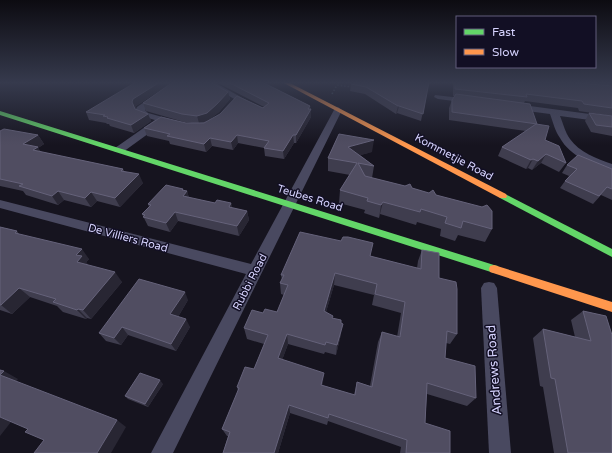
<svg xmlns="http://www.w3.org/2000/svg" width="612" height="453" viewBox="0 0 612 453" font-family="'Varela Round',sans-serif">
<rect width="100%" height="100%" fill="#16141f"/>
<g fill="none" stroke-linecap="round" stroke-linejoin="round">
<path stroke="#4b5a67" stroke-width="1.5" stroke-dasharray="1.5 2" stroke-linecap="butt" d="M332 94 337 85 352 87"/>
<g fill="#494960" fill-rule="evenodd">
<path d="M174 82H182L145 110 148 113 177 121 179 123 177 125 174 126 163 123 123 152H115L114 150 115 148 155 120 138 115 136 109 137 107Z"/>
<path d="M205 82H214L255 105 251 108 248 107Z"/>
<path d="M435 95 470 99 474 101 470 103 438 99 434 97Z"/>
<path d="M515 104 612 117V123L560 116C563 123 565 132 570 139 579 152 597 159 612 164V171C593 166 570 156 560 138 555 131 553 122 550 114L512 109 511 107 512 105Z"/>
<path d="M338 107 342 110 173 453H151L246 274 0 208V200L251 264 334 110Z"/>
<path d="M489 282 494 283 497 288 511 453H489L481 288 484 283Z"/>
</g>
<g fill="#63d668" fill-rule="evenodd">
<path d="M0 111 494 265 498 266 499 269 498 272 494 273 0 115Z"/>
<path d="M503 193 612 249V257L500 198 499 196 500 194Z"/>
</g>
<g fill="#ff974d" fill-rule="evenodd">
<path d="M282 82H288L506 194 507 196 506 198H500Z"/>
<path d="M494 265 612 302V312L490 272 489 269 490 266Z"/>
</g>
</g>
<g fill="#3f3d4e" fill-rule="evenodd">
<path d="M172 82 136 106 135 109 148 114 151 121 134 133 110 126 109 124H107L106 123 89 120 86 112Z"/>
<path d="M216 82H262L310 106 311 117 296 143H294L284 159 265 156 264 148 238 143 233 150 212 146 206 152 170 144 169 141 147 136 144 128 186 123H192L184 122 146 111 143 103 228 92 230 99 219 112 210 119 264 107Z"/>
<path d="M429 82 421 121 397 113 396 114 365 94 350 91 351 84Z"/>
<path d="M454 82H494L506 83V82H612V116L579 111 578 108 525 101 524 103 537 124 545 140 566 163 559 172 541 163 532 170 528 168 526 169 498 156 502 147 526 131 449 120V108L452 100 455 96H453V84Z"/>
<path d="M589 113 612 116V136L591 132 585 121Z"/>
<path d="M0 131 38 135 44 144 38 148 41 152 123 169 124 171 143 183 120 207 97 201 91 207 64 200 58 205 26 195 23 191 0 186Z"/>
<path d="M372 152 360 155 374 166 372 178 436 195 492 229 485 242 458 235 455 241 440 236 441 229 417 222 416 225 380 214 379 218 364 213 365 210 339 203 340 190 350 175 328 171V158Z"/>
<path d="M567 165 612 169V200L601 195 593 204 560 188 565 181 569 176 562 173Z"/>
<path d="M183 189 184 191H187L189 198 215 203H231L232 208 247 211 249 220 239 236 178 221 170 232 148 226 142 214 149 207 148 204Z"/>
<path d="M0 227 17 231 19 234 89 259 86 262 88 265 122 282 91 319 87 318 86 319 63 312 57 306 30 297 12 314 0 310Z"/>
<path d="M422 250 439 278 457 334 450 344 446 343 445 358 476 398 467 406 427 394 425 423 450 453H400L401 447 328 421 327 425 290 413 278 453H223L228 436H227L222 429 238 391 237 387 254 369 264 344 247 339 244 328 263 313 277 312 284 295 281 294 280 283 282 280 281 275 370 256 417 268 418 261ZM334 285 374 295 372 305 401 313 397 337 382 332 378 342 370 386 357 382 354 395 322 385 323 382 282 360 288 344 324 354 325 352 336 355 341 334V324L332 318 326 312Z"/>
<path d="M188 300 178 317 190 327 176 351 128 335 121 345 106 341 99 333Z"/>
<path d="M583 311 606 316 612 453H554L543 387 540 386 533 338 543 329 575 337 571 320Z"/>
<path d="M163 384 148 407 128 399 125 396Z"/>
</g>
<g fill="#282633">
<path d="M160 82H172L136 106 135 109 132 102 133 99Z"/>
<path d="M228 92 230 99 219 112 208 121 199 123 197 116Z"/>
<path d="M310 106V111L311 109V117L296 143V135Z"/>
<path d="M398 106H399L397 113 396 114Z"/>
<path d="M148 114 151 121 134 133 131 125Z"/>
<path d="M38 135 44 144 38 148 43 156 39 159 23 144Z"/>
<path d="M237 135 238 143 233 150 231 142Z"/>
<path d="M293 135 294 143 284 159 283 151Z"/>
<path d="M210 138 212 146 206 152 204 144Z"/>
<path d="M374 140 372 152 347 159 348 147Z"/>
<path d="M546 154 541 163 532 170 538 161Z"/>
<path d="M533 159 528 168 526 169 531 160Z"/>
<path d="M139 174 143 183 120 207 115 198Z"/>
<path d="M183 189 185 194 187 191 190 201 183 196 182 190Z"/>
<path d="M58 191 64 200 58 205 52 196Z"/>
<path d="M91 192 97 201 91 207 85 198Z"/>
<path d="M383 202 379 218 381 205Z"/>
<path d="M231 203 233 212 229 207Z"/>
<path d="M247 211 249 220 239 236 237 226Z"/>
<path d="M175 212 178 221 170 232 166 223Z"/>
<path d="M82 249 89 259 86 262 89 266 77 262 76 255Z"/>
<path d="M115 272 122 282 91 319 83 310Z"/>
<path d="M335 273 334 285 323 322 324 311Z"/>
<path d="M19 288 30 297 12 314 1 305Z"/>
<path d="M185 292 188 300 175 322 170 314Z"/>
<path d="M78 309 87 318 86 319 77 310Z"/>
<path d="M186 319 190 327 176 351 171 344Z"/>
<path d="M343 324 341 334 336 355 337 345Z"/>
<path d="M122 327 128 335 121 345 114 338Z"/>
<path d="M287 334 288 344 279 368 278 358Z"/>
<path d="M4 371 18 379 15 383 0 375Z"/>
<path d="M324 373 323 382 320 393 321 385Z"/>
<path d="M160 380 163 384 148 407 145 404Z"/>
<path d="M289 405 290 413 278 453H274Z"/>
<path d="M0 417 11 422 0 436Z"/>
<path d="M117 420 126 427 111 453H97Z"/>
</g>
<g fill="#504d61" stroke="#65627a" fill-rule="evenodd">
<path d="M136 82H160L133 99 132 102 135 109 148 114 131 125 107 118 108 117 103 116 105 115 86 112Z"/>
<path d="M173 82H210L228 92 217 104 207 113 197 116 182 114 143 103Z"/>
<path d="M228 82H262L310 106 308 109H311L296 135H293L283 151 264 148 269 141 237 135 231 142 210 138 204 144 167 136 170 134 144 128 161 117 186 123H204L220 114 237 96 263 108 269 103Z"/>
<path d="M352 82H429L423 114 399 106H398L366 87 351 84Z"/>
<path d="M455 82H494L511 84V82H566L612 86V108L584 104 582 101 526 94 527 97 455 89Z"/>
<path d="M456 94 530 104 537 124 452 112V100Z"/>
<path d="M589 113 612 116V127L596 125Z"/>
<path d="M536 124 549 126 545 140 559 146 566 163 546 154 538 161 533 159 531 160 502 147Z"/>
<path d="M4 129 38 135 23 144 38 147 33 150 123 169 121 171 139 174 115 198 91 192 85 198 58 191 52 196 19 186 23 184 0 179V131Z"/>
<path d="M339 134 374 140 348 147 374 166 358 163 365 176 405 186 410 184 412 188 429 193 433 190 436 195 482 207 487 205 492 211V229L463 221 461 228 445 223 447 217 421 209 420 212 383 202 381 205 367 201 368 198 340 190 357 163 328 158Z"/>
<path d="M578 155 612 169V189L607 187 599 196 565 181 577 169 567 165Z"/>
<path d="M166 185 183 189 182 190 187 191 183 196 215 203 217 200 231 203 229 207 247 211 237 226 175 212 166 223 143 217 145 215 142 214 151 205 148 204Z"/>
<path d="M0 227 17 231 15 233 82 249 76 255 82 256 77 262 115 272 83 310 78 309 77 310 53 302 56 299 19 288 1 305H0Z"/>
<path d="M300 232 341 241 343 237H348L373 243 370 256 421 269 422 250 439 253V278L456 282 457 289V334L447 331 445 358 475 366 476 398 427 383 425 423 450 431V453H406L407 440 329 414 328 418 289 405 274 453H223L230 432 222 429 239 388 237 387 245 367 254 369 268 335 244 328 252 310 263 313 265 309 277 312 288 285 280 283 284 275H281ZM335 273 377 284 375 294 405 302 400 337 382 332 372 387 357 382 355 395 321 385 324 373 278 358 287 334 325 345 326 342 337 345 343 324 341 323V320L332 318 333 316 324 311Z"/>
<path d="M139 279 185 292 170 314 186 319 171 344 122 327 114 338 99 333Z"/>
<path d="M583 311 606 316 612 335V453H568L555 379 551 378 543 329 591 341Z"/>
<path d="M0 370 4 371 0 375 117 420 97 453H34L44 440 25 432 28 429 0 417Z"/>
<path d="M140 373 160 380 145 404 125 396Z"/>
</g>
<linearGradient id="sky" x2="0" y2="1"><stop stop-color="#0c0b11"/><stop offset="0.57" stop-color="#363a4d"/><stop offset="1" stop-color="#363a4d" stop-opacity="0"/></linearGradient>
<rect width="612" height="145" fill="url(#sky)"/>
<g text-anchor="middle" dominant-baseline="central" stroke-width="3" stroke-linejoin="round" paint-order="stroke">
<g font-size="11" fill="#d6d3fe" stroke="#120f24">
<text transform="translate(454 157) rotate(28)">Kommetjie Road</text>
<text transform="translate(310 198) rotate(17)">Teubes Road</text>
<text transform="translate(128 238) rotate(15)">De Villiers Road</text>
<text transform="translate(250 282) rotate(-63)">Rubbi Road</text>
</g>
<g font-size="13" fill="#d6d3fe" stroke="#120f24">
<text transform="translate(494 370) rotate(-94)">Andrews Road</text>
</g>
</g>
<rect x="456" y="16" width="140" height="52" fill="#120f24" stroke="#605d7b"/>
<rect x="464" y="29" width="20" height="6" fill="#63d668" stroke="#605d7b"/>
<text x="492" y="36" font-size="12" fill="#d6d3fe">Fast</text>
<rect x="464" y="49" width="20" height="6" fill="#ff974d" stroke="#605d7b"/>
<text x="492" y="56" font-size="12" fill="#d6d3fe">Slow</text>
</svg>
